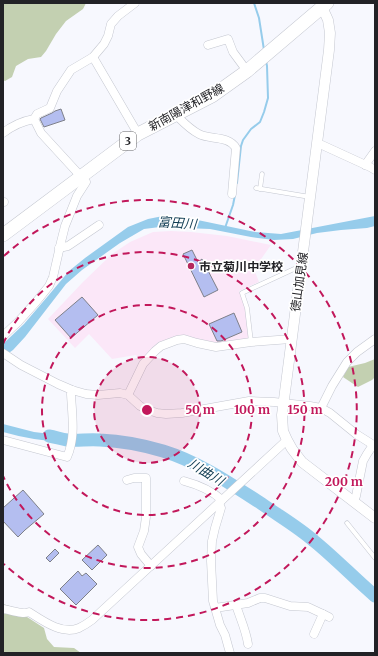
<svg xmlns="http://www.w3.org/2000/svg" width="378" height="656" viewBox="0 0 378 656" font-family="Merriweather,'Noto Sans JP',serif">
<rect width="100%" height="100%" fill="#f7f8fe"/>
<path fill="#fbe7f8" d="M171 231 191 232 227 236 271 245 254 269 259 282 239 291 246 308 249 339 215 345 180 335 160 344 144 360 140 361 136 355 112 359 89 334 75 348 48 319 83 282 112 254 130 242 153 232Z"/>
<g fill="#c3d0b1">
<path d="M3 3H86L83 9 66 21 56 34 46 51 41 57 28 59 16 66 12 77 5 81 3 80Z"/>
<path d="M375 359V377L372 380 358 387 343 377 348 367 365 363Z"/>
<path d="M3 604 22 610 27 617 44 628 47 639 54 647 74 648 81 653H3Z"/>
</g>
<g fill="#96cceb">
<path d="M163 216 188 218 255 232 281 234 375 216V226L367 228 341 230 317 233 293 239 274 240 251 237 210 229 160 227 144 229 120 243 82 270 66 284 25 337 13 350 3 357V344L24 324 48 296 69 271 85 258 128 227 148 219Z"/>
<path d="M3 424 34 432 67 436 66 442C44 441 24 438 3 432Z"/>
</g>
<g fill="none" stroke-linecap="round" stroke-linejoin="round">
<g stroke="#96cceb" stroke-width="2">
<path d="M254 3 259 18 264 50"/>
<path d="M237 183 241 146 243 140 251 129 260 122 264 112 268 98 267 66 266 61"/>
<path d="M225 228 233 205 235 195"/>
</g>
<path stroke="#96cceb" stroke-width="13" d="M49 436C55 437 61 439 67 440 78 441 89 439 100 440 122 441 143 445 163 451 199 462 231 484 262 504 279 516 298 527 314 541 335 558 354 578 375 596"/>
</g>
<g fill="#b4bef0" stroke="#7e8089">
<path d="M61 109 65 120 44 127 40 119 41 118 52 113 55 111Z"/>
<path d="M192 250 198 262 202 259 218 290 204 297 183 254Z"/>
<path d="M82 297 98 315 71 338 55 320Z"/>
<path d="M234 313 242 332 221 341H217L209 324Z"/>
<path d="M23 490 44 514 25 530 18 537 3 521V508Z"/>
<path d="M98 545 107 555 92 570 82 560Z"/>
<path d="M55 549 59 553 50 562 46 558Z"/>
<path d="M78 571 82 576 86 573 97 584 76 605 60 589Z"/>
</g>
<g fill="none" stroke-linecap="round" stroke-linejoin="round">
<g stroke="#c4c7d0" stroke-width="5">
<g id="service">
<path d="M256 188 310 197"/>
<path d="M260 189 262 174"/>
<path d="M251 342 247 308 242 293 294 269H300"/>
<path d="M347 523 375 558"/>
</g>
</g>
<g stroke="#c4c7d0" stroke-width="9">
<g id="minor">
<path d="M208 45 228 39 233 52 247 71"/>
<path d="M93 57 138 134"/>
<path d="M177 115 179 118C185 124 191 130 199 134 210 140 228 135 236 148L232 194"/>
<path d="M3 133C12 126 23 121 34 119L37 114 50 108 57 91 71 70 93 57 104 44 108 36 111 24 118 16 135 3"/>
<path d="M317 144 322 145 370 167 375 170"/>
<path d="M365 165 375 151"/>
<path d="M3 202H4"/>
<path d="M59 248 68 246 99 225"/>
<path d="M3 336 18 322 36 302 49 286 53 277 61 242 65 226 77 196 86 182 41 133 34 119"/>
<path d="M3 353 21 365 58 384 72 390 86 394 98 395 120 393 128 395 140 406 148 410 157 413 166 414 182 413 249 401 274 402 310 406 321 408 330 413 356 434 375 446"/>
<path d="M128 395 143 364 155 351 161 346 177 340 184 339 197 343 216 347 251 342 291 339"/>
<path d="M321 408 332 386 347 362 357 352 375 339"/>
<path d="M3 440 67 457C76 437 72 415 71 394L72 390"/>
<path d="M127 480 134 478H146V517L144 531 138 547 141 554 151 566"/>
<path d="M184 481C199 485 211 490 222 500"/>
<path d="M354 501 356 496 363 461 367 454 373 445"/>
<path d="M219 503 221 508 215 528 212 541 211 561 213 601 220 625 225 635 230 653"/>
<path d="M236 605C240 618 246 630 248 644"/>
<path d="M215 608 248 603 260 598H265L290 606 308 607 323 614"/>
<path d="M3 609C11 610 23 615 29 612 43 621 62 635 79 628 83 626 88 623 92 620L287 440"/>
<path d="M314 634 323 614 329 617"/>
</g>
</g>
<g stroke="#c4c7d0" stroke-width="11">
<path id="tertiary" d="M322 7 328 20 330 33 329 50 282 415 283 431 287 440 292 449 302 462 375 518"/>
</g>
<g stroke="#c4c7d0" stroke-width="14">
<path id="primary" d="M3 235 138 134 212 96 247 71 327 3"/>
</g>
<use href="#service" stroke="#fff" stroke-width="4"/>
<use href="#minor" stroke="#fff" stroke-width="8"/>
<use href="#tertiary" stroke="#fff" stroke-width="10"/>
<use href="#primary" stroke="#fff" stroke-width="13"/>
</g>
<circle cx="147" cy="410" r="53" fill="#c2185b" fill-opacity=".12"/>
<g fill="none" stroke="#c2185b" stroke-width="2" stroke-dasharray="7 5">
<circle cx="147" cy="410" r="53"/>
<circle cx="147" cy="410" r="105"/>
<path d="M3 344A158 158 0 1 1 3 476"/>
<path d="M4 256A210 210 0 1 1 4 564"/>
</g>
<circle fill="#b5275d" stroke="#fff" stroke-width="1.5" cx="191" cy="266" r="4"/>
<g text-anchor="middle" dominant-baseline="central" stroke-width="3.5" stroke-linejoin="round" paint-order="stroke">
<rect fill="#fff" stroke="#646467" stroke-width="1" x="120" y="132" width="16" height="18" rx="3"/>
<g font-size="11" font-weight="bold" fill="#222226">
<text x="128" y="141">3</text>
</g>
<g font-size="12" fill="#222226" stroke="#fff">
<text transform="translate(186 107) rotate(-29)">新南陽津和野線</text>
<text transform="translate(299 282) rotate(-82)">徳山加見線</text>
</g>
<g font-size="12" font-weight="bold" fill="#222226" stroke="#fff" text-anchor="start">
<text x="199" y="266">市立菊川中学校</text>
</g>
<g font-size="13" font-style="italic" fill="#113d53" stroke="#fff">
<text transform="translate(177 223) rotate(4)">富田川</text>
<text transform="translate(206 472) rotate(31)">川曲川</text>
</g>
</g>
<circle cx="147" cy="410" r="6" fill="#c2185b" stroke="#fff" stroke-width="2"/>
<g font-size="12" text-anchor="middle" font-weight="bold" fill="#c2185b" stroke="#fff" stroke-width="3.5" stroke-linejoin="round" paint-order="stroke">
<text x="200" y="414">50 m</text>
<text x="252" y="414">100 m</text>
<text x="305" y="414">150 m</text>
<text x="344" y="486">200 m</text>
</g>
<rect width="378" height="656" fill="none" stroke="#222226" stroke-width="8"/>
</svg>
